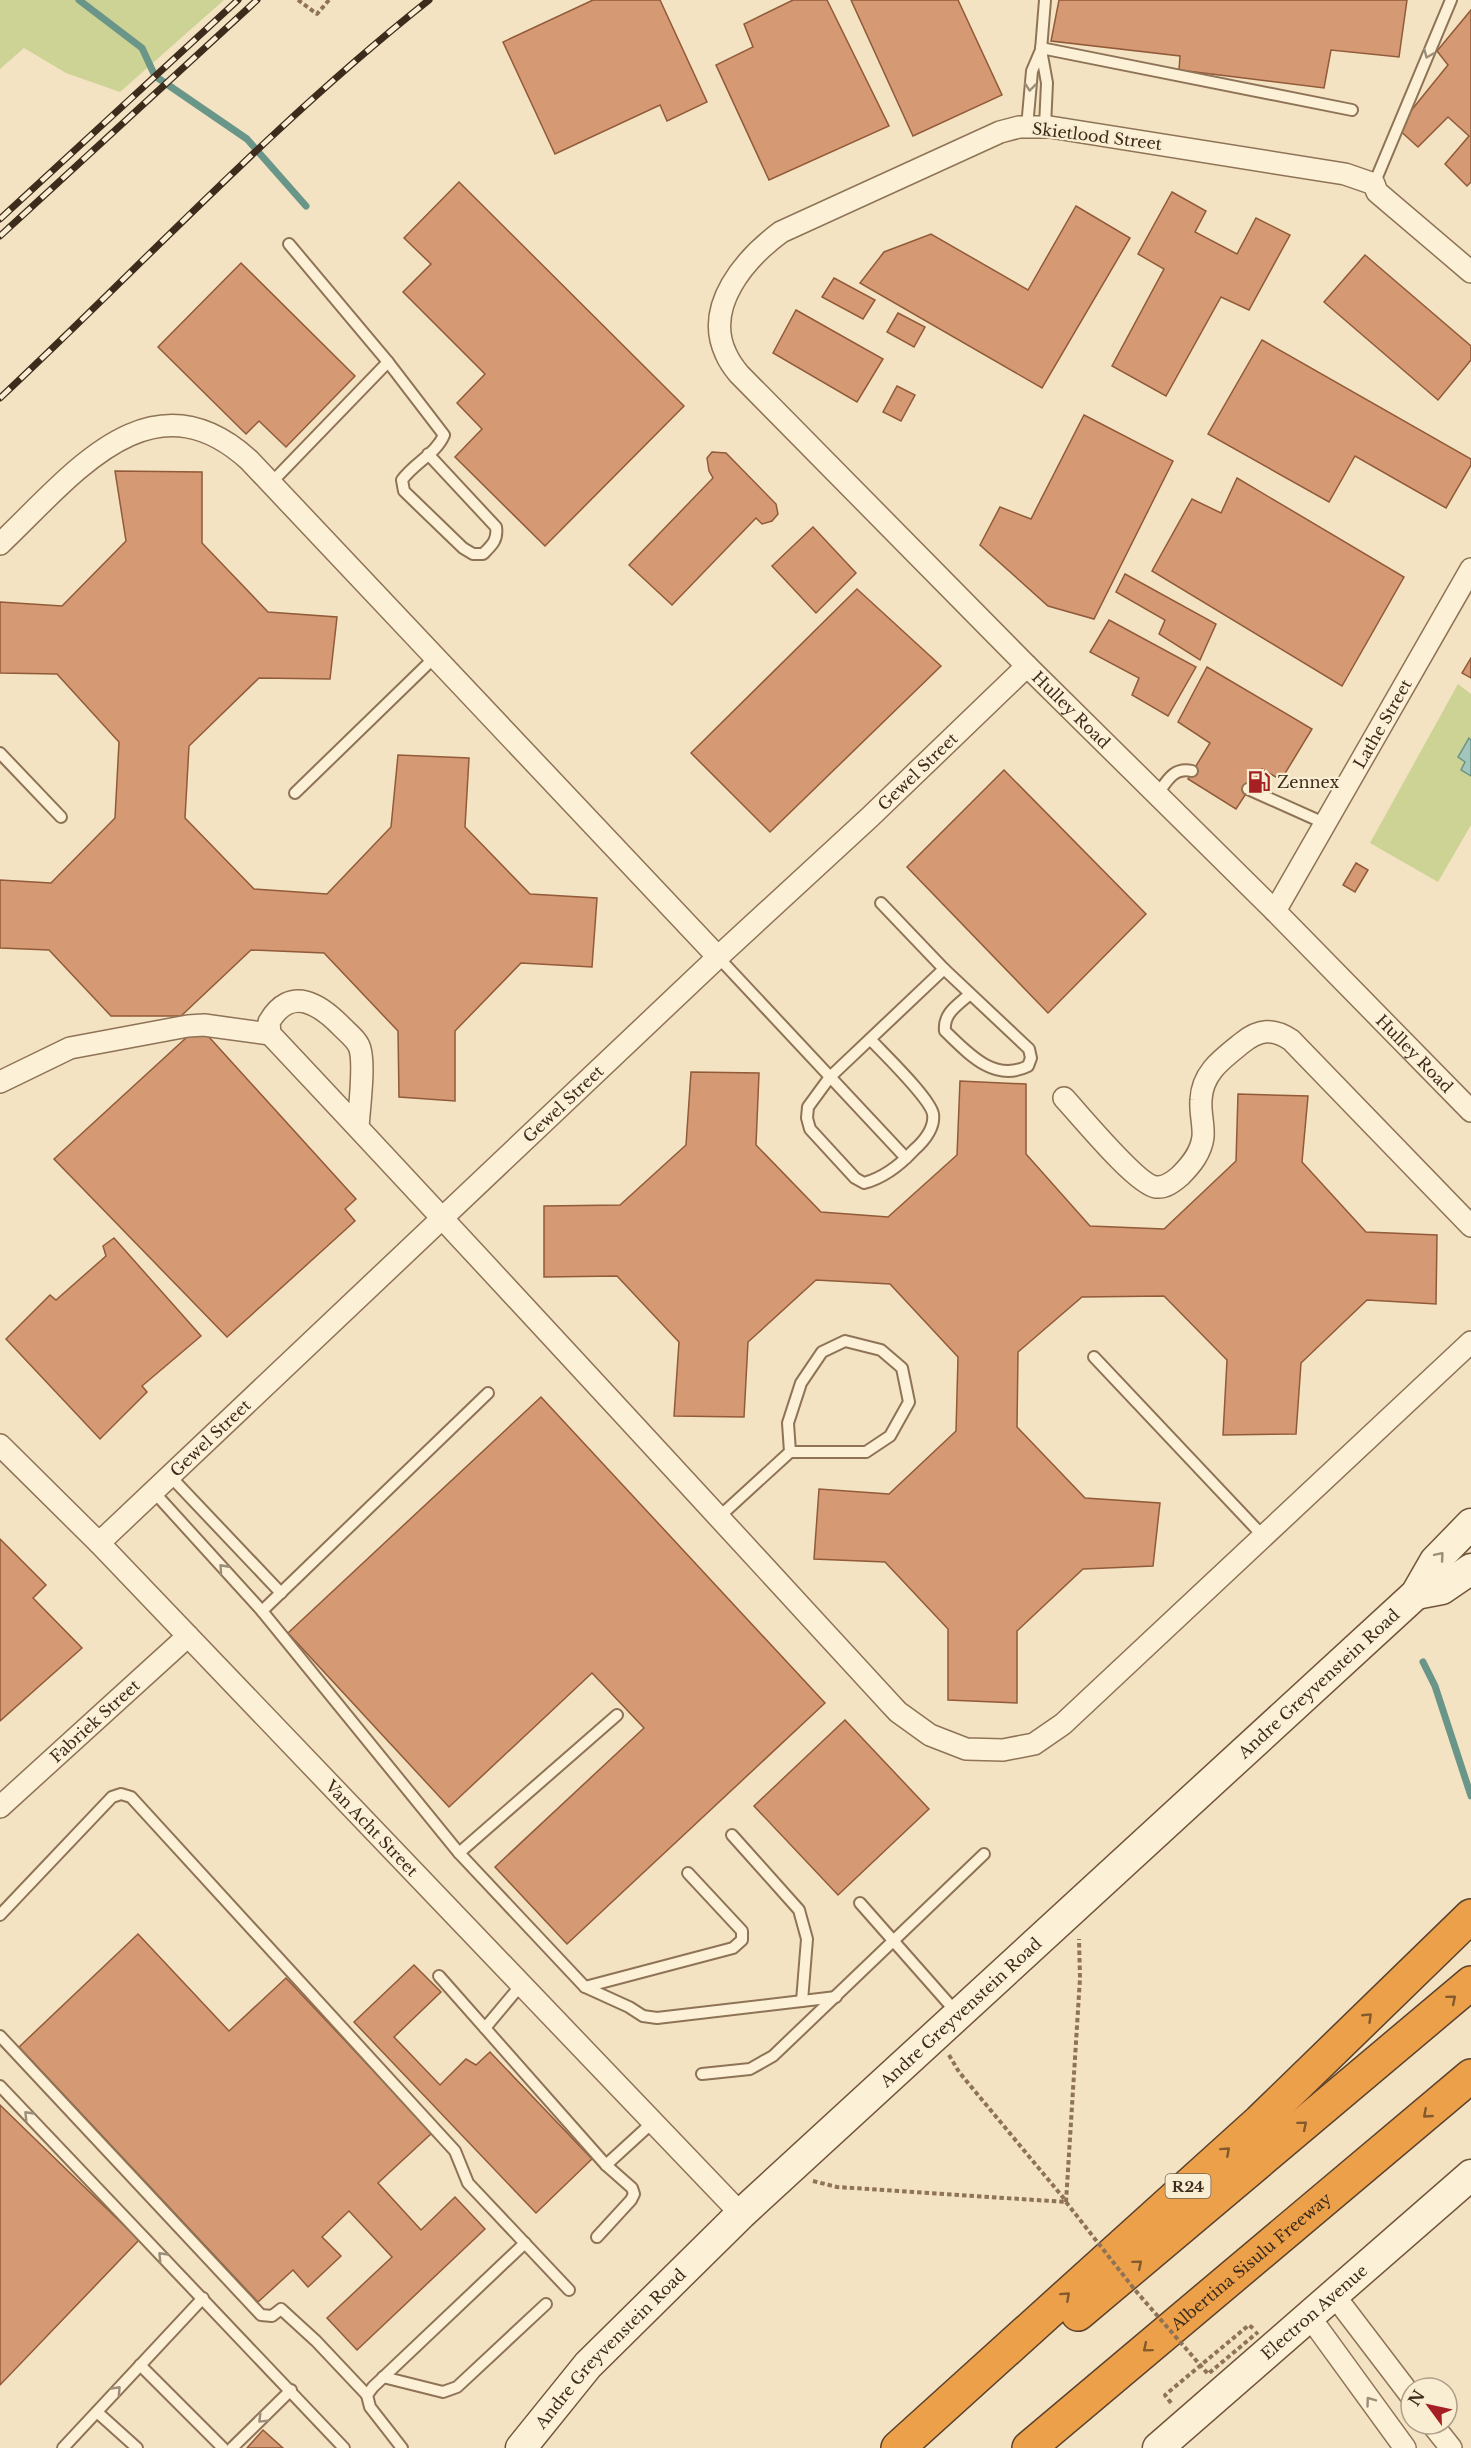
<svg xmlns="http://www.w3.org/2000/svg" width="1471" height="2448" viewBox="0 0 1471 2448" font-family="'Libre Baskerville',serif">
<rect width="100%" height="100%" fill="#f3e3c2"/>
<g fill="#cdd394">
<path d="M0 0H224L120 92 66 73 24 48 0 69Z"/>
<path d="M1458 684 1471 694V825L1438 882 1370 843Z"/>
</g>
<path fill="#a4c5bb" stroke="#6a9589" stroke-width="1.5" d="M1469 738 1471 740V776L1461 770 1465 762 1458 757Z"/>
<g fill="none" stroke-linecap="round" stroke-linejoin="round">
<g stroke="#6a9589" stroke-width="7">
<path d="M79 0 142 48 155 76 247 139 306 206"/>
<path d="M1423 1662 1435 1686 1471 1796"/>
</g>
</g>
<g fill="#d59a73" stroke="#915a39" stroke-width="1.5">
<path d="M593 0H660L707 102 667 121 660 105 555 154 503 42Z"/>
<path d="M793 0H827L889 126 769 180 716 65 753 47 744 24Z"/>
<path d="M851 0H958L1002 95 913 136Z"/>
<path d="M1059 0H1407L1399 57 1331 50 1324 88 1179 70 1180 56 1051 41Z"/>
<path d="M1471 10V182L1467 186 1445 164 1469 136 1448 117 1418 147 1397 128 1448 65 1437 51Z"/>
<path d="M459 182 684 406 545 546 455 457 482 429 457 403 485 374 403 292 431 264 404 238Z"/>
<path d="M1172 192 1206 211 1195 232 1237 254 1256 218 1290 235 1249 310 1221 297 1166 396 1112 366 1164 269 1138 254Z"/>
<path d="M1076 206 1130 238 1042 388 860 283 884 252 931 234 1028 290Z"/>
<path d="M1365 255 1471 346V360L1438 400 1324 302Z"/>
<path d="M241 263 355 376 286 447 259 421 246 434 158 347Z"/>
<path d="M834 278 875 300 863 319 822 297Z"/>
<path d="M796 310 883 359 857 402 773 353Z"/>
<path d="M898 313 925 327 914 347 887 332Z"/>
<path d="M1262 340 1471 459V465L1446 508 1355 456 1329 502 1208 434Z"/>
<path d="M897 386 915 395 901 421 883 412Z"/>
<path d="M1084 415 1173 461 1094 619 1048 606 980 545 1000 507 1031 519Z"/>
<path d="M712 452 726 453 776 504 778 514 772 521 762 524 756 518 672 605 629 565 713 478 709 471 707 458Z"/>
<path d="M115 471 202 472V543L268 612 337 617 330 679 259 678 189 746 185 818 254 889 327 894 391 827 398 755 469 758 465 827 530 894 597 898 592 967 521 963 455 1031V1101L399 1097 398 1031 324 953 251 950 181 1016H111L49 950 0 948V880L51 883 115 818 119 742 57 674 0 673V602L62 606 126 541Z"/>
<path d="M1237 478 1404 577 1342 686 1152 571 1192 499 1221 513Z"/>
<path d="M813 527 856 573 816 613 772 566Z"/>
<path d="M1125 574 1216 624 1200 660 1159 634 1165 620 1116 592Z"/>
<path d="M857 589 941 666 770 832 691 753Z"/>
<path d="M1109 620 1196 667 1168 716 1132 695 1139 678 1090 652Z"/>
<path d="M1471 658V678L1462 673Z"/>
<path d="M1207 667 1312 729 1281 780 1262 769 1236 809 1188 779 1210 743 1178 722Z"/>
<path d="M1004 770 1146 914 1048 1013 907 867Z"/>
<path d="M1356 863 1368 870 1355 892 1343 885Z"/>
<path d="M199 1026 356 1199 345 1209 355 1221 227 1337 54 1159Z"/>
<path d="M691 1072 759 1073 756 1145 821 1212 888 1217 957 1155 960 1081 1026 1084V1154L1090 1226 1164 1229 1236 1161 1238 1094 1308 1096 1302 1162 1366 1232 1437 1235 1436 1304 1367 1300 1301 1363 1296 1434 1223 1435 1227 1360 1164 1296 1082 1297 1018 1352 1017 1427 1085 1498 1160 1503 1153 1566 1083 1569 1017 1631V1703L948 1700V1629L885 1562 814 1559 819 1489 889 1494 956 1431 958 1357 890 1284 816 1280 748 1342 744 1417 674 1416 679 1342 617 1276 544 1277V1206L620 1205 686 1145Z"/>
<path d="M114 1238 201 1336 142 1386 147 1392 100 1439 6 1339 50 1295 56 1300 106 1256 103 1246Z"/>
<path d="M541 1397 825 1703 567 1944 495 1867 644 1728 592 1673 449 1807 288 1633Z"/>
<path d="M0 1539 46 1585 33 1598 82 1648 0 1721Z"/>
<path d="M845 1720 929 1809 838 1895 754 1806Z"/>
<path d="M138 1934 229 2031 286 1978 432 2133 378 2183 421 2230 455 2197 485 2229 357 2350 327 2318 392 2257 349 2211 322 2237 341 2256 308 2287 293 2270 258 2302 19 2047Z"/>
<path d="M414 1965 441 1992 394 2037 440 2085 466 2059 476 2065 490 2052 592 2159 536 2213 354 2022Z"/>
<path d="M0 2105 139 2240 0 2385Z"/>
<path d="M263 2430 283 2448H247Z"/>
</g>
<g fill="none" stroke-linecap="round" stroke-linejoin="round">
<g stroke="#8f7356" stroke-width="14">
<g id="lane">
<path d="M1045 0 1041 50 1047 83 1045 126"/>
<path d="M1041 48 1352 110"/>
<path d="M1027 127 1032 71 1041 50"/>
<path d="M1374 184 1451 0"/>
<path d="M289 244 388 362 444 435C436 454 414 463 402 480L404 491 463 548 473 554H483C492 545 498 540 496 527L428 454"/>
<path d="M271 483 388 362"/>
<path d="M0 753 61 817"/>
<path d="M1248 789 1324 823"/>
<path d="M295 793 435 657"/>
<path d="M1157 795C1167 781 1173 767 1192 771"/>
<path d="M881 903 944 969 1029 1049 1031 1058 1028 1066C994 1083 968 1053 945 1031 943 1013 958 1005 970 994"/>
<path d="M718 957 906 1158"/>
<path d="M870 1039C883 1053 930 1098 933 1114 935 1128 924 1141 914 1150 901 1164 883 1178 864 1183L855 1178 810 1129 807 1118 808 1107 830 1077 944 969"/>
<path d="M1094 1357 1263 1536"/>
<path d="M170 1476 281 1593"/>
<path d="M153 1491 262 1611 459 1853 585 1987 629 2007 643 2016 657 2018 836 1997"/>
<path d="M719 1517 790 1452H866L890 1436 909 1402 902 1368 881 1350 845 1341 822 1352 801 1383 788 1423 790 1452"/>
<path d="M262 1611 488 1393"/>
<path d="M732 1835 799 1910 807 1939 802 2001"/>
<path d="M459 1853 617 1715"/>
<path d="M860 1903 957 2013"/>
<path d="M0 1915 112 1797 121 1794 131 1797 455 2151 468 2183 569 2290"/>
<path d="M439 1976 606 2165 632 2188 634 2194 631 2200 597 2237"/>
<path d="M585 1987 733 1948 742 1940V1931L688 1873"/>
<path d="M485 2028 521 1985"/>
<path d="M0 2036 261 2315 272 2316 281 2309 316 2341 367 2395"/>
<path d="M702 2074 750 2069 773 2056 984 1854"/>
<path d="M0 2086 344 2448"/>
<path d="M606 2165 653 2122"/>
<path d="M140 2365 223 2448"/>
<path d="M383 2377 443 2392 457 2387 546 2304"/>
<path d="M97 2412 137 2448"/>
<path d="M63 2448 203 2298"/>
<path d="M232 2448 291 2390"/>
<path d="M402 2448 370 2407 367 2395 373 2387 525 2243"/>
</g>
</g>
<g stroke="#8f7356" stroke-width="24">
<g id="street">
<path id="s1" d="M1471 272 1377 192 1374 184 1345 174 1050 127H1019L1000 132 781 232C746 258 703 306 726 354 729 361 734 368 739 374L1027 666 1275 911 1471 1111"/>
<path d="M0 544C71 477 150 370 249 460L718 957"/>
<path id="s2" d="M1275 911 1471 569"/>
<path d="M0 1082 70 1048 188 1026 204 1025 270 1034"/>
<path d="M1064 1098C1079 1114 1137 1185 1156 1187 1165 1188 1173 1182 1180 1176 1191 1165 1201 1153 1203 1137 1204 1125 1200 1113 1201 1100 1202 1073 1222 1059 1242 1043 1259 1029 1273 1028 1291 1040L1471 1226"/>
<path d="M358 1128C359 1108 365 1067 360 1049 358 1041 349 1034 343 1028 321 1005 291 984 269 1022L270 1034C481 1258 689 1485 898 1712L930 1735 966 1749 1003 1750 1034 1744 1063 1724 1471 1342"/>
<path id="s3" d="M0 1445 99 1543 741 2214"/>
<path id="s4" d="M99 1543 718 957 870 817 1027 666"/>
<path id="s5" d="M0 1807 188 1636"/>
<path d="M1334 2295 1411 2396"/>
<path d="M1309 2316 1405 2448"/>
<path d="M1432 2424 1451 2448"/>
</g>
</g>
<g stroke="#71543a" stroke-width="33">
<g id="secondary">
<path d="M1416 1594 1442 1589 1471 1569"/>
<path id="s6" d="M521 2448 588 2365 741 2214 1416 1594 1435 1561 1471 1524"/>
<path id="s7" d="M1158 2448 1471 2175"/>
</g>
</g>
<g stroke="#5c412b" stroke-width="36">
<g id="highway">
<path d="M1078 2314 1471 1983"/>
<path d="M898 2448 1260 2121 1471 1916"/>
<path id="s8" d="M1029 2448 1471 2076"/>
</g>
</g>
<g stroke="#8f7356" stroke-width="4" stroke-dasharray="4.5 3" stroke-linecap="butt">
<path d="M298 0 317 14 329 0"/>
<path d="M949 2055 959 2072 1066 2201"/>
<path d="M813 2181 837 2187 1066 2202"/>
<path d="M1066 2202 1080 1978 1079 1939"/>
<path d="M1171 2403 1165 2395 1249 2325 1255 2330"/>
</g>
<use href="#lane" stroke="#fcf0d6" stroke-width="10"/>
<use href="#street" stroke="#fcf0d6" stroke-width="21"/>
<use href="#secondary" stroke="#fcf0d6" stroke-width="30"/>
<use href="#highway" stroke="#eca049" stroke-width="33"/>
<g stroke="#3d2b1c" stroke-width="7">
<g id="rail">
<path d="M0 219 238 0"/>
<path d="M0 236 257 0"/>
<path d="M0 398C142 265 276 121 429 0"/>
</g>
</g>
<use href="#rail" stroke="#f9edd2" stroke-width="4.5" stroke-dasharray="14" stroke-linecap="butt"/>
<path stroke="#8f7356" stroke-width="4" stroke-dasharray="4.5 3" stroke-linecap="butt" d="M1066 2202 1135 2290 1208 2374 1258 2332"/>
</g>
<defs><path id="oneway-chevron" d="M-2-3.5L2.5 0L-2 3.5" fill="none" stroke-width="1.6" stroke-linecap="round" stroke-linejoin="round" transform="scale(1.5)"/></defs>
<g stroke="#9c8e79">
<use href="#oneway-chevron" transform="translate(1428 54) rotate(113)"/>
<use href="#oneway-chevron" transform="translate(1030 87) rotate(96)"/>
<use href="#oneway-chevron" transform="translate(1440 1556) rotate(-50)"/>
<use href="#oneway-chevron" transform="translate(223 1568) rotate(-132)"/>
<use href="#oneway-chevron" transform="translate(28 2115) rotate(-134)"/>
<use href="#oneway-chevron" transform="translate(162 2256) rotate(-134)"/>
<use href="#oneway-chevron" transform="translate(117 2390) rotate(-47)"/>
<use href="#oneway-chevron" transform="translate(1370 2401) rotate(-126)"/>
<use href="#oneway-chevron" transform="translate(262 2419) rotate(135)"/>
</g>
<g stroke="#835a2e">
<use href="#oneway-chevron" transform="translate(1452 1999) rotate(-40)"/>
<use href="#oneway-chevron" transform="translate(1368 2017) rotate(-44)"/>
<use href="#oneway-chevron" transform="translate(1427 2114) rotate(139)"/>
<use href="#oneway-chevron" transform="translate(1303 2125) rotate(-40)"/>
<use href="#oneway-chevron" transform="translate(1226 2151) rotate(-42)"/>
<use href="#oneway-chevron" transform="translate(1138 2264) rotate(-40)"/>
<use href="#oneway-chevron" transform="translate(1066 2296) rotate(-42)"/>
<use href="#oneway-chevron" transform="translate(1147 2348) rotate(140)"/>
</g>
<defs>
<g id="fuel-bare" transform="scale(1.8)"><path d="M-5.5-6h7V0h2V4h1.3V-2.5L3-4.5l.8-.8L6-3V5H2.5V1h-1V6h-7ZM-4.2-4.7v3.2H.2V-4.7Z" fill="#a51f23" stroke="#f9edd2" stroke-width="2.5" paint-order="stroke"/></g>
</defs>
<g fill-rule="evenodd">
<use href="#fuel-bare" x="1259" y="782"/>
</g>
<g text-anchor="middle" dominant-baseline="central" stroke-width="4.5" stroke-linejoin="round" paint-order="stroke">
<rect fill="#f9edd2" stroke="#756553" stroke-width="1.5" x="1165.5" y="2174" width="45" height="24" rx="4.5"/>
<g font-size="15" font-weight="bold" fill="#3d2b1c">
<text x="1188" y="2186">R24</text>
</g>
<g font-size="16" fill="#3d2b1c" stroke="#f9edd2">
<text transform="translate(1097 136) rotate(7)">Skietlood Street</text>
<text stroke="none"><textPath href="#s1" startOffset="1394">Hulley Road</textPath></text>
<text stroke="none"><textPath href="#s2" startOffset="216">Lathe Street</textPath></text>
<text stroke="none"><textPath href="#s4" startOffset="1125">Gewel Street</textPath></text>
<text stroke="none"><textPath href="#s1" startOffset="1880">Hulley Road</textPath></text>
<text stroke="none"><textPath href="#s4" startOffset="639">Gewel Street</textPath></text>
<text stroke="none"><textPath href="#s4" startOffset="153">Gewel Street</textPath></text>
<text stroke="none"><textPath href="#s6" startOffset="1106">Andre Greyvenstein Road</textPath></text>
<text stroke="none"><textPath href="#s5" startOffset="128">Fabriek Street</textPath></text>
<text stroke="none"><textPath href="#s3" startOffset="534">Van Acht Street</textPath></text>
<text stroke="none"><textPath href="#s6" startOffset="620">Andre Greyvenstein Road</textPath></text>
<text stroke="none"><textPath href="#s8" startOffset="290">Albertina Sisulu Freeway</textPath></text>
<text stroke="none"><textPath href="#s7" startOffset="207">Electron Avenue</textPath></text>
<text stroke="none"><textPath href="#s6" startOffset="134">Andre Greyvenstein Road</textPath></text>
</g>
<g font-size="16" fill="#3d2b1c" stroke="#f9edd2" text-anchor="start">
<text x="1277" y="782">Zennex</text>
</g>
</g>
<g transform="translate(1429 2406) rotate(303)"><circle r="28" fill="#f9edd2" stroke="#ae9f89" stroke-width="1.5"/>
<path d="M0-4.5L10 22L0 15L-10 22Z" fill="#a51f23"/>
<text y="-9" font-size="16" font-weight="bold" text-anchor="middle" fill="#3d2b1c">N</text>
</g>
</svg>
